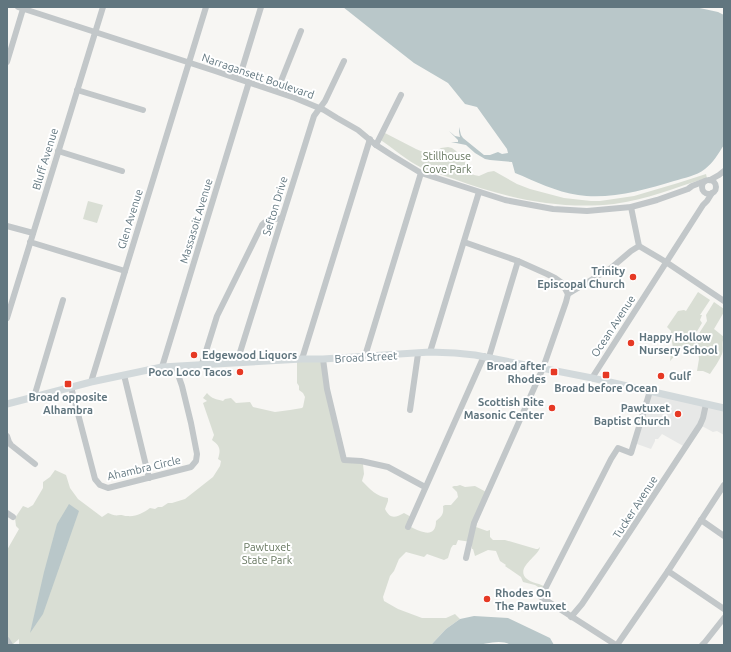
<svg xmlns="http://www.w3.org/2000/svg" width="731" height="652" viewBox="0 0 731 652" font-family="Ubuntu,sans-serif">
<rect width="100%" height="100%" fill="#f7f6f3"/>
<path fill="#e7e8e7" d="M650 391 724 407V435L717 431 713 432 700 425 685 447 662 434 658 439H655V441L651 449 637 444 636 443Z"/>
<g fill="#d9ded4">
<path d="M383 132 416 149 430 155 441 148 448 147 452 148 456 151 464 160 469 172 474 175 479 176 488 172 494 171 517 184 530 189 564 198 591 201H600L634 196 678 183 706 174 707 178C676 187 646 200 614 204 558 210 506 198 454 179 443 175 432 172 422 168 407 161 393 148 379 139Z"/>
<path d="M88 201 103 205 97 223 83 219Z"/>
<path d="M698 292 710 300 700 315H702L700 320 702 323 696 333 698 335 707 321 706 315 714 302 724 309V312L714 329 724 337C721 344 724 348 722 354 719 361 714 368 710 374L703 371H697L699 359 698 353 688 344 684 346 670 361C671 356 670 352 673 348L672 342 670 339 671 331 667 327 678 311 684 310 686 311Z"/>
<path d="M322 359 342 456 363 464 364 474 362 481C370 489 377 497 388 498V501L385 509C390 519 395 518 404 513L413 518 411 527C421 532 436 539 436 521 442 516 444 514 443 506L445 505H451L458 497 457 492 452 487 454 486H457L460 485 465 487 475 486 488 493 479 516 476 527 487 531 490 530V537L493 540H505L536 549H538L540 547C539 556 514 568 527 579 531 582 535 583 539 584 542 585 545 587 548 588L546 592 535 585 523 582 521 577 505 566 506 565 500 561 496 551 488 550 475 556 473 549H472L471 542 458 540 456 545H453L451 548 448 558 444 560 427 554 424 557 406 552 399 559 394 571 390 576 383 597 384 601 398 609 422 618H446L455 614 460 619 446 629 431 645H19V639L12 645 7 640V550L19 529 16 526 15 518 23 506 28 508 33 505 43 488V482L50 477 55 470 66 475 70 488 78 499 102 517 108 513C114 515 114 516 120 515 125 515 122 516 127 516 136 517 143 513 150 508L155 509 158 507H162L168 503H172L185 499 213 477 220 466 221 461 218 459C221 449 220 446 212 440L214 435 203 403 207 401 203 398 207 393C212 399 216 399 223 401L225 399 231 398 236 403 250 402 253 407 275 412 290 410 302 408 303 407 305 397 303 393 299 390V386L297 383V360Z"/>
</g>
<g fill="#b9c7c9">
<path d="M343 7H695L718 12 724 15V145C718 154 713 163 705 169 696 176 684 178 674 181 645 190 608 200 578 195 556 192 535 181 515 173L512 162 490 160 485 159 475 153 466 145 451 142H458V140L449 131 455 136 460 137 459 132V127L461 135 463 138 484 155H490L498 152 502 154 508 153 507 149 477 107 465 104 448 83 414 63 377 34Z"/>
<path d="M69 504 79 511 43 614 30 633 44 572 57 524Z"/>
<path d="M474 616 508 618 550 638 554 645H511C499 638 486 645 473 645 459 645 445 645 431 645L446 629 460 619Z"/>
</g>
<g fill="none" stroke-linecap="round" stroke-linejoin="round">
<g stroke="#c2c7c9" stroke-width="6">
<path d="M18 7 215 71 295 98 324 110 337 118 358 130 376 145 393 156 421 173 505 200 526 204 553 209 587 211 631 207 657 200 688 189 692 186 705 181"/>
<path d="M7 62 23 9"/>
<path d="M239 79 261 7"/>
<path d="M77 90 143 110"/>
<path d="M277 91 301 31"/>
<path d="M376 145 401 95"/>
<path d="M58 151 122 171"/>
<circle cx="709" cy="187" r="7"/>
<path d="M710 180 719 175 724 171"/>
<path d="M7 226 33 233"/>
<path d="M30 242 125 271"/>
<path d="M464 242 518 261 547 274 555 278 562 283 568 294"/>
<path d="M639 246 666 262 724 301"/>
<path d="M7 318 103 7"/>
<path d="M430 352 479 192"/>
<path d="M365 356 421 173"/>
<path d="M489 357 518 261"/>
<path d="M302 359 370 139"/>
<path d="M323 359 327 389 344 460 361 461 388 467 425 487"/>
<path d="M237 362 314 116 325 101 344 61"/>
<path d="M202 364 217 316 262 225C267 219 275 219 282 218"/>
<path d="M162 367 249 82"/>
<path d="M124 375 149 478"/>
<path d="M592 378 703 205 707 201 712 193"/>
<path d="M91 382 206 7"/>
<path d="M71 387 95 479 100 485 108 488 191 467 196 461 197 454 191 423 182 386 175 366"/>
<path d="M34 397 63 300"/>
<path d="M410 410 418 354"/>
<path d="M7 436 9 442 11 445 35 464"/>
<path d="M7 513 13 517"/>
<path d="M701 520 724 536"/>
<path d="M408 527 484 356"/>
<path d="M466 558 474 523 543 368 566 302 568 294 611 268 631 251 639 246 631 207"/>
<path d="M668 571 724 609"/>
<path d="M571 617 582 604 598 580 700 425 703 418 706 404"/>
<path d="M7 640 10 645"/>
<path d="M616 645 541 597 611 459 618 448 631 453 650 391"/>
<path d="M617 645 668 571 724 485"/>
<path d="M702 645 705 642 724 618"/>
</g>
<path stroke="#d2d9db" stroke-width="7" d="M7 404 91 382 162 367 302 359H323L430 352 455 353 475 355 592 378 724 408"/>
</g>
<g fill="#e63924" stroke="#fff" stroke-width="1.5">
<circle cx="633" cy="277" r="4"/>
<circle cx="631" cy="343" r="4"/>
<circle cx="194" cy="355" r="4"/>
<circle cx="240" cy="372" r="4"/>
<rect x="550" y="368" width="8" height="8" rx="2"/>
<rect x="602" y="371" width="8" height="8" rx="2"/>
<circle cx="661" cy="376" r="4"/>
<rect x="64" y="380" width="8" height="8" rx="2"/>
<circle cx="552" cy="408" r="4"/>
<circle cx="678" cy="414" r="4"/>
<circle cx="487" cy="599" r="4"/>
</g>
<g text-anchor="middle" dominant-baseline="central" stroke-width="4" stroke-linejoin="round" paint-order="stroke">
<g font-size="11" fill="#61767f" stroke="#fff">
<text transform="translate(258 76) rotate(19)">Narragansett Boulevard</text>
<text transform="translate(45 159) rotate(-73)">Bluff Avenue</text>
<text transform="translate(275 206) rotate(-73)">Sefton Drive</text>
<text transform="translate(130 219) rotate(-73)">Glen Avenue</text>
<text transform="translate(196 221) rotate(-73)">Massasoit Avenue</text>
<text transform="translate(613 326) rotate(-57)">Ocean Avenue</text>
<text transform="translate(366 357) rotate(-3)">Broad Street</text>
<text transform="translate(144 468) rotate(-13)">Ahambra Circle</text>
<text transform="translate(635 507) rotate(-57)">Tucker Avenue</text>
</g>
<g font-size="11" fill="#677760" stroke="#fff">
<text x="447" y="156">Stillhouse<tspan x="447" dy="13">Cove Park</tspan></text>
<text x="267" y="547">Pawtuxet<tspan x="267" dy="13">State Park</tspan></text>
</g>
<g font-size="11" font-weight="bold" fill="#61767f" stroke="#fff" text-anchor="end">
<text x="625" y="271">Trinity<tspan x="625" dy="13">Episcopal Church</tspan></text>
<text x="639" y="337" text-anchor="start">Happy Hollow<tspan x="639" dy="13">Nursery School</tspan></text>
<text x="202" y="355" text-anchor="start">Edgewood Liquors</text>
<text x="546" y="366">Broad after<tspan x="546" dy="13">Rhodes</tspan></text>
<text x="232" y="372">Poco Loco Tacos</text>
<text x="669" y="376" text-anchor="start">Gulf</text>
<text x="606" y="388" text-anchor="middle">Broad before Ocean</text>
<text x="68" y="397" text-anchor="middle">Broad opposite<tspan x="68" dy="13">Alhambra</tspan></text>
<text x="544" y="402">Scottish Rite<tspan x="544" dy="13">Masonic Center</tspan></text>
<text x="670" y="408">Pawtuxet<tspan x="670" dy="13">Baptist Church</tspan></text>
<text x="495" y="593" text-anchor="start">Rhodes On<tspan x="495" dy="13">The Pawtuxet</tspan></text>
</g>
</g>
<rect width="731" height="652" fill="none" stroke="#61767f" stroke-width="16"/>
</svg>
